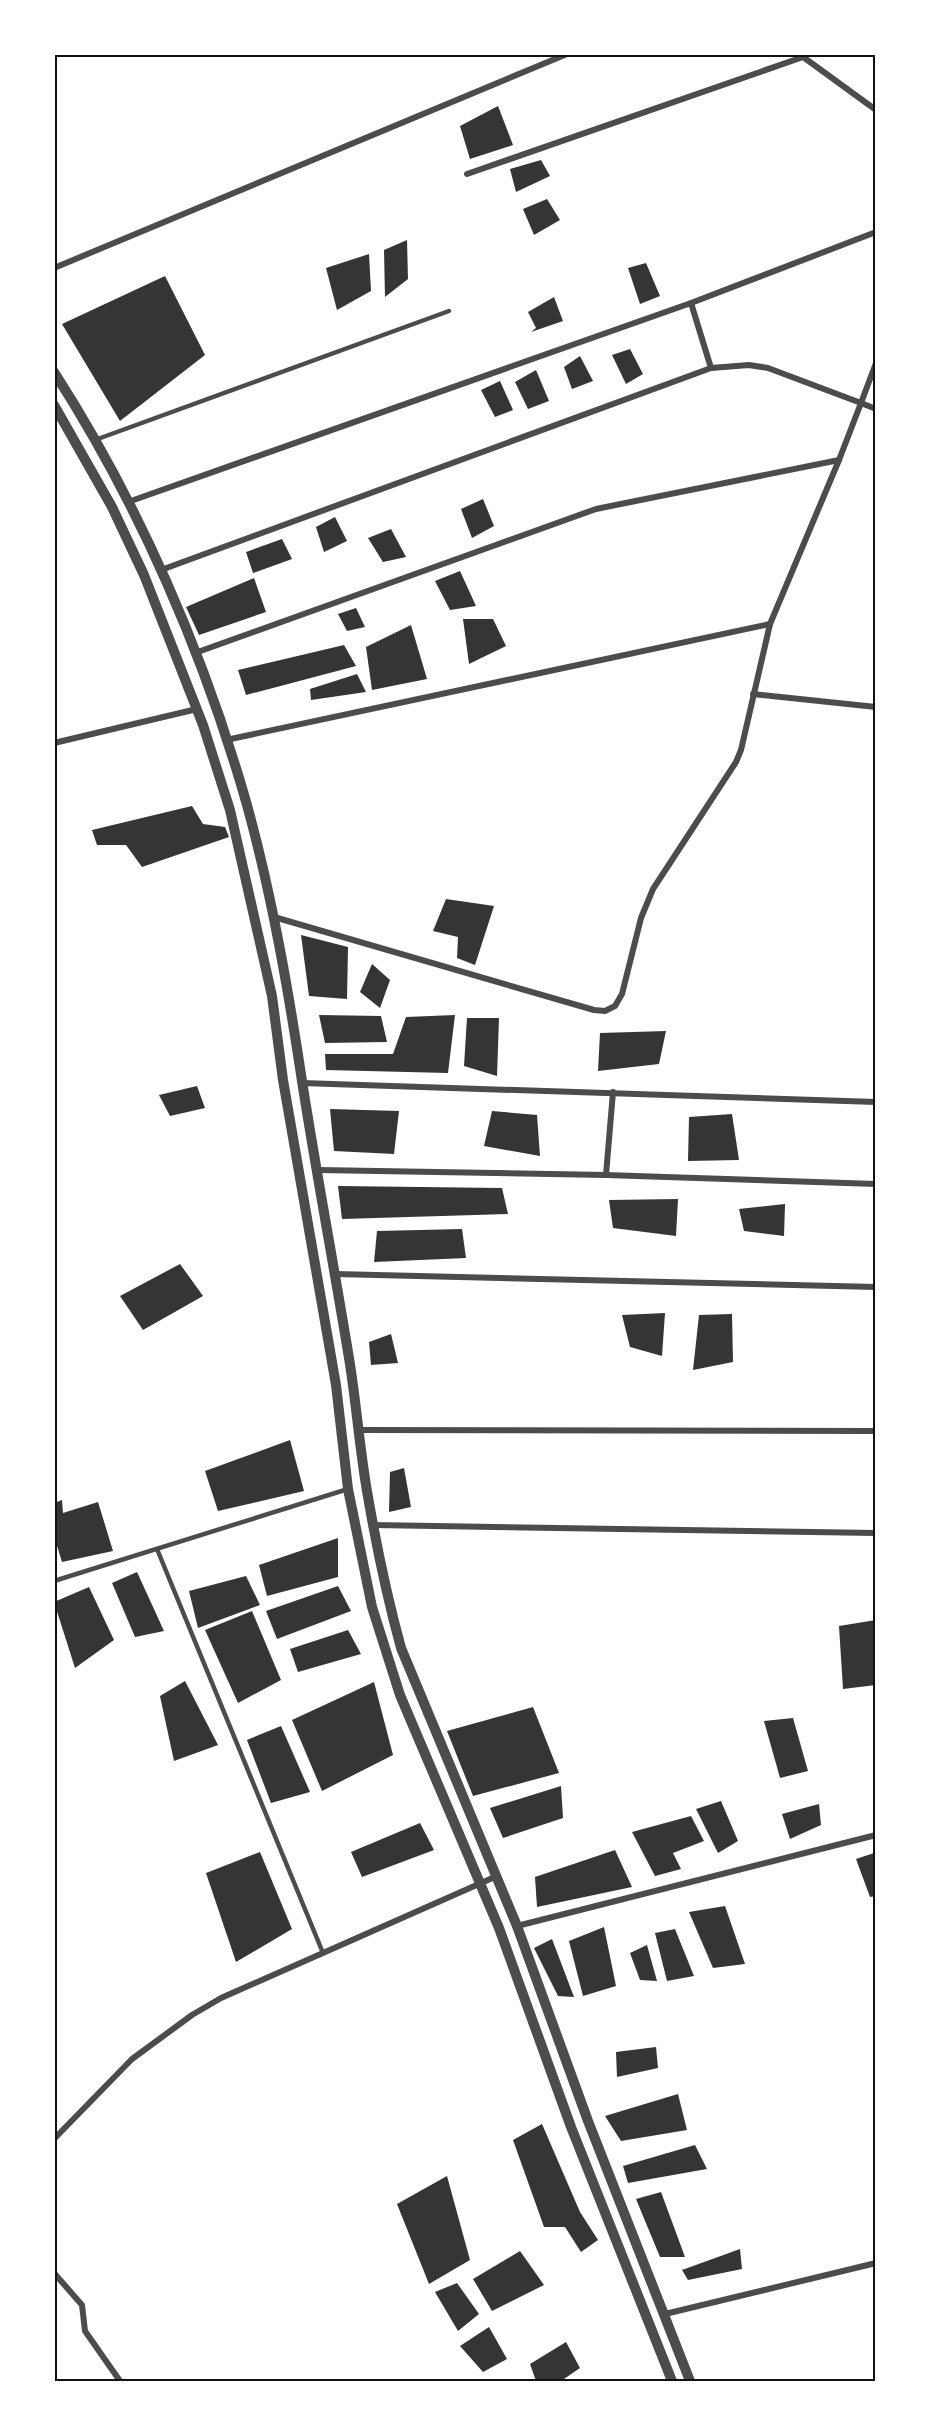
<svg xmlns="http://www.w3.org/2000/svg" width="930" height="2435" viewBox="0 0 930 2435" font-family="Figtree,sans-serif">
<rect width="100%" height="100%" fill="#fff"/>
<g fill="#353535">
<path d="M498 106 513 145 470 159 460 126Z"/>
<path d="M541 160 550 176 516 192 510 169Z"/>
<path d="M547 199 560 220 534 235 523 209Z"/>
<path d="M407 240 408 279 385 297 384 250Z"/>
<path d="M369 254 371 291 337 310 326 268Z"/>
<path d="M646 263 660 296 640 304 628 268Z"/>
<path d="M165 276 205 355 120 421 62 324Z"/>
<path d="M554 297 563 321 531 332 536 328 528 312Z"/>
<path d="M630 349 643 374 626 384 612 355Z"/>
<path d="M580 356 593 381 572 389 564 367Z"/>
<path d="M536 370 549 401 528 409 515 382Z"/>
<path d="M500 381 513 410 495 417 481 390Z"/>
<path d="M483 499 494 526 472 538 461 509Z"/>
<path d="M335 517 347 541 324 552 316 527Z"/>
<path d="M391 529 406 557 383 562 368 538Z"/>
<path d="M282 539 292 559 253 573 246 552Z"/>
<path d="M460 571 476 606 450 610 435 581Z"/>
<path d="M254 578 266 612 199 635 186 607Z"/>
<path d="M356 608 365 627 347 631 338 614Z"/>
<path d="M463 619H493L506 646 469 664Z"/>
<path d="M411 625 427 679 372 690 366 647Z"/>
<path d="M344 645 356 666 246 695 238 670Z"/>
<path d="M357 674 366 692 311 700 310 689Z"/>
<path d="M192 806 203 824 225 827 229 837 142 867 126 845H97L92 830Z"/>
<path d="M446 899 494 906 475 965 457 958 458 937 433 931Z"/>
<path d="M301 935 348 947 347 999 309 996Z"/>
<path d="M372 964 390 980 380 1008 360 992Z"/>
<path d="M319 1015 381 1016 387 1042 325 1043Z"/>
<path d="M455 1015 448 1073 326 1070 325 1054H393L406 1017Z"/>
<path d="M467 1018H499L497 1076 464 1066Z"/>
<path d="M666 1031 659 1064 598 1071 600 1033Z"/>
<path d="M197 1086 205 1108 170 1116 159 1095Z"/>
<path d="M330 1109 399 1111 394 1154 334 1151Z"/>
<path d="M492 1111 537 1115 540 1156 484 1146Z"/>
<path d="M732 1114 739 1160 688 1161 689 1117Z"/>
<path d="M338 1186 502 1188 508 1214 342 1219Z"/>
<path d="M678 1199 676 1236 613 1228 609 1200Z"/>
<path d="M785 1204 784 1236 744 1231 739 1209Z"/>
<path d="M462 1229 466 1258 374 1262 377 1231Z"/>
<path d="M180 1264 203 1296 143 1330 120 1296Z"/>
<path d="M665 1313 662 1356 630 1347 622 1315Z"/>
<path d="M732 1314 733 1362 693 1370 699 1315Z"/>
<path d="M391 1334 398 1363 371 1365 369 1342Z"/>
<path d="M290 1440 304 1491 218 1511 205 1471Z"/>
<path d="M404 1468 411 1507 389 1512 390 1472Z"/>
<path d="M62 1500 63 1513 98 1502 113 1551 62 1562 54 1536V1503Z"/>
<path d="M338 1538V1577L267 1596 259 1565Z"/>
<path d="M137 1572 164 1631 135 1637 112 1583Z"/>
<path d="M246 1576 260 1605 198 1628 189 1591Z"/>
<path d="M338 1586 351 1611 277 1639 266 1611Z"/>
<path d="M89 1587 114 1640 75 1668 54 1602Z"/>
<path d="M252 1611 281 1680 238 1703 205 1630Z"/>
<path d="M876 1620V1685L843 1689 839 1626Z"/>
<path d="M348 1630 361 1654 298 1672 290 1649Z"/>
<path d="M185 1681 218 1745 174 1761 160 1696Z"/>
<path d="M374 1682 393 1755 322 1791 292 1720Z"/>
<path d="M533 1707 559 1773 473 1796 447 1731Z"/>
<path d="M793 1718 808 1771 780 1778 764 1721Z"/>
<path d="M281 1726 310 1792 271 1803 247 1740Z"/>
<path d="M561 1786 563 1818 503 1838 490 1808Z"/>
<path d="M721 1801 738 1841 718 1853 696 1809Z"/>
<path d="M819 1804 821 1825 790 1839 782 1814Z"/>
<path d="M691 1816 704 1841 673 1853 681 1869 655 1876 632 1832Z"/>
<path d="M420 1823 434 1850 362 1877 351 1852Z"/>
<path d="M615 1850 632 1887 537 1907 535 1877Z"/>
<path d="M260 1852 292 1929 236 1962 206 1873Z"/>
<path d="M874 1853 876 1896 870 1897 856 1859Z"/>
<path d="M725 1906 745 1964 713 1968 689 1912Z"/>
<path d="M604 1927 616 1986 583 1996 569 1941Z"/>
<path d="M675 1929 694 1976 667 1981 655 1933Z"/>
<path d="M552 1939 574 1997 558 1996 534 1948Z"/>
<path d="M647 1945 657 1981 640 1980 630 1953Z"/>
<path d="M656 2047 658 2068 617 2077 616 2052Z"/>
<path d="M678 2094 687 2130 621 2141 605 2116Z"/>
<path d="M542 2124 580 2212 598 2240 581 2252 565 2227H544L513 2140Z"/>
<path d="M695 2145 707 2169 628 2183 623 2166Z"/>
<path d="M447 2176 470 2260 429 2284 397 2204Z"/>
<path d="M661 2192 685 2257H660L636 2199Z"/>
<path d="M740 2249 742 2269 688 2280 682 2270Z"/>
<path d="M520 2251 544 2285 492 2311 473 2279Z"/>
<path d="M457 2283 479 2314 458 2331 435 2292Z"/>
<path d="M489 2327 507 2359 483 2372 460 2346Z"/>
<path d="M566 2342 580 2368 561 2381H536L530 2364Z"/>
</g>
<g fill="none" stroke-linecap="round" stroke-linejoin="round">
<g stroke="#4c4c4c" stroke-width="4.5">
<path d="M95 440 449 311"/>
<path d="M157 1549 323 1953"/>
<path d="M54 1581 348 1489"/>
</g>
<g stroke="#4c4c4c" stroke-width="6">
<path d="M799 54 876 110"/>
<path d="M467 174 803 57"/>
<path d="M54 268 567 54"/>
<path d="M691 303 711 368"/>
<path d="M128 502 691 303 876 232"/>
<path d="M161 570 711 368 749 365 768 368 861 403 876 363"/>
<path d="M195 653 596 509 839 460 861 403 876 409"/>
<path d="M753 694 876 707"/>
<path d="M226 740 770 624"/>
<path d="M54 743 197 709"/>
<path d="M274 917 594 1010 605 1011 615 1006 622 994 641 918 653 889 736 762 741 750 770 624 839 460"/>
<path d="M302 1083 876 1102"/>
<path d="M318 1170 606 1175 876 1184"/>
<path d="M606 1175 613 1092"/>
<path d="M335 1274 876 1287"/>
<path d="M359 1430 876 1431"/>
<path d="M373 1525 876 1533"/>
<path d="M517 1926 876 1835"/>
<path d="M54 2139 132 2059 192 2015 221 1998 497 1876"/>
<path d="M54 2273 82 2305 85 2331 120 2381"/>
<path d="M665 2314 876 2263"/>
</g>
<g stroke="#4c4c4c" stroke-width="10">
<path d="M54 372C139 504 204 654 247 805 272 896 288 988 302 1081 316 1171 333 1261 348 1352 356 1398 359 1445 367 1491 376 1544 387 1597 401 1648L517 1926 588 2121 690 2381"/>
<path d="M54 405 112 507 144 575 203 725 230 810 272 996 283 1080 336 1385 348 1489 372 1607 400 1695 499 1928 571 2127 672 2381"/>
</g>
</g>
<rect width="930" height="2435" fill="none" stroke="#ffffff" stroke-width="111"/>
<rect x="56" y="56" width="818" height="2324" fill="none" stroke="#111" stroke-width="2"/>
</svg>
